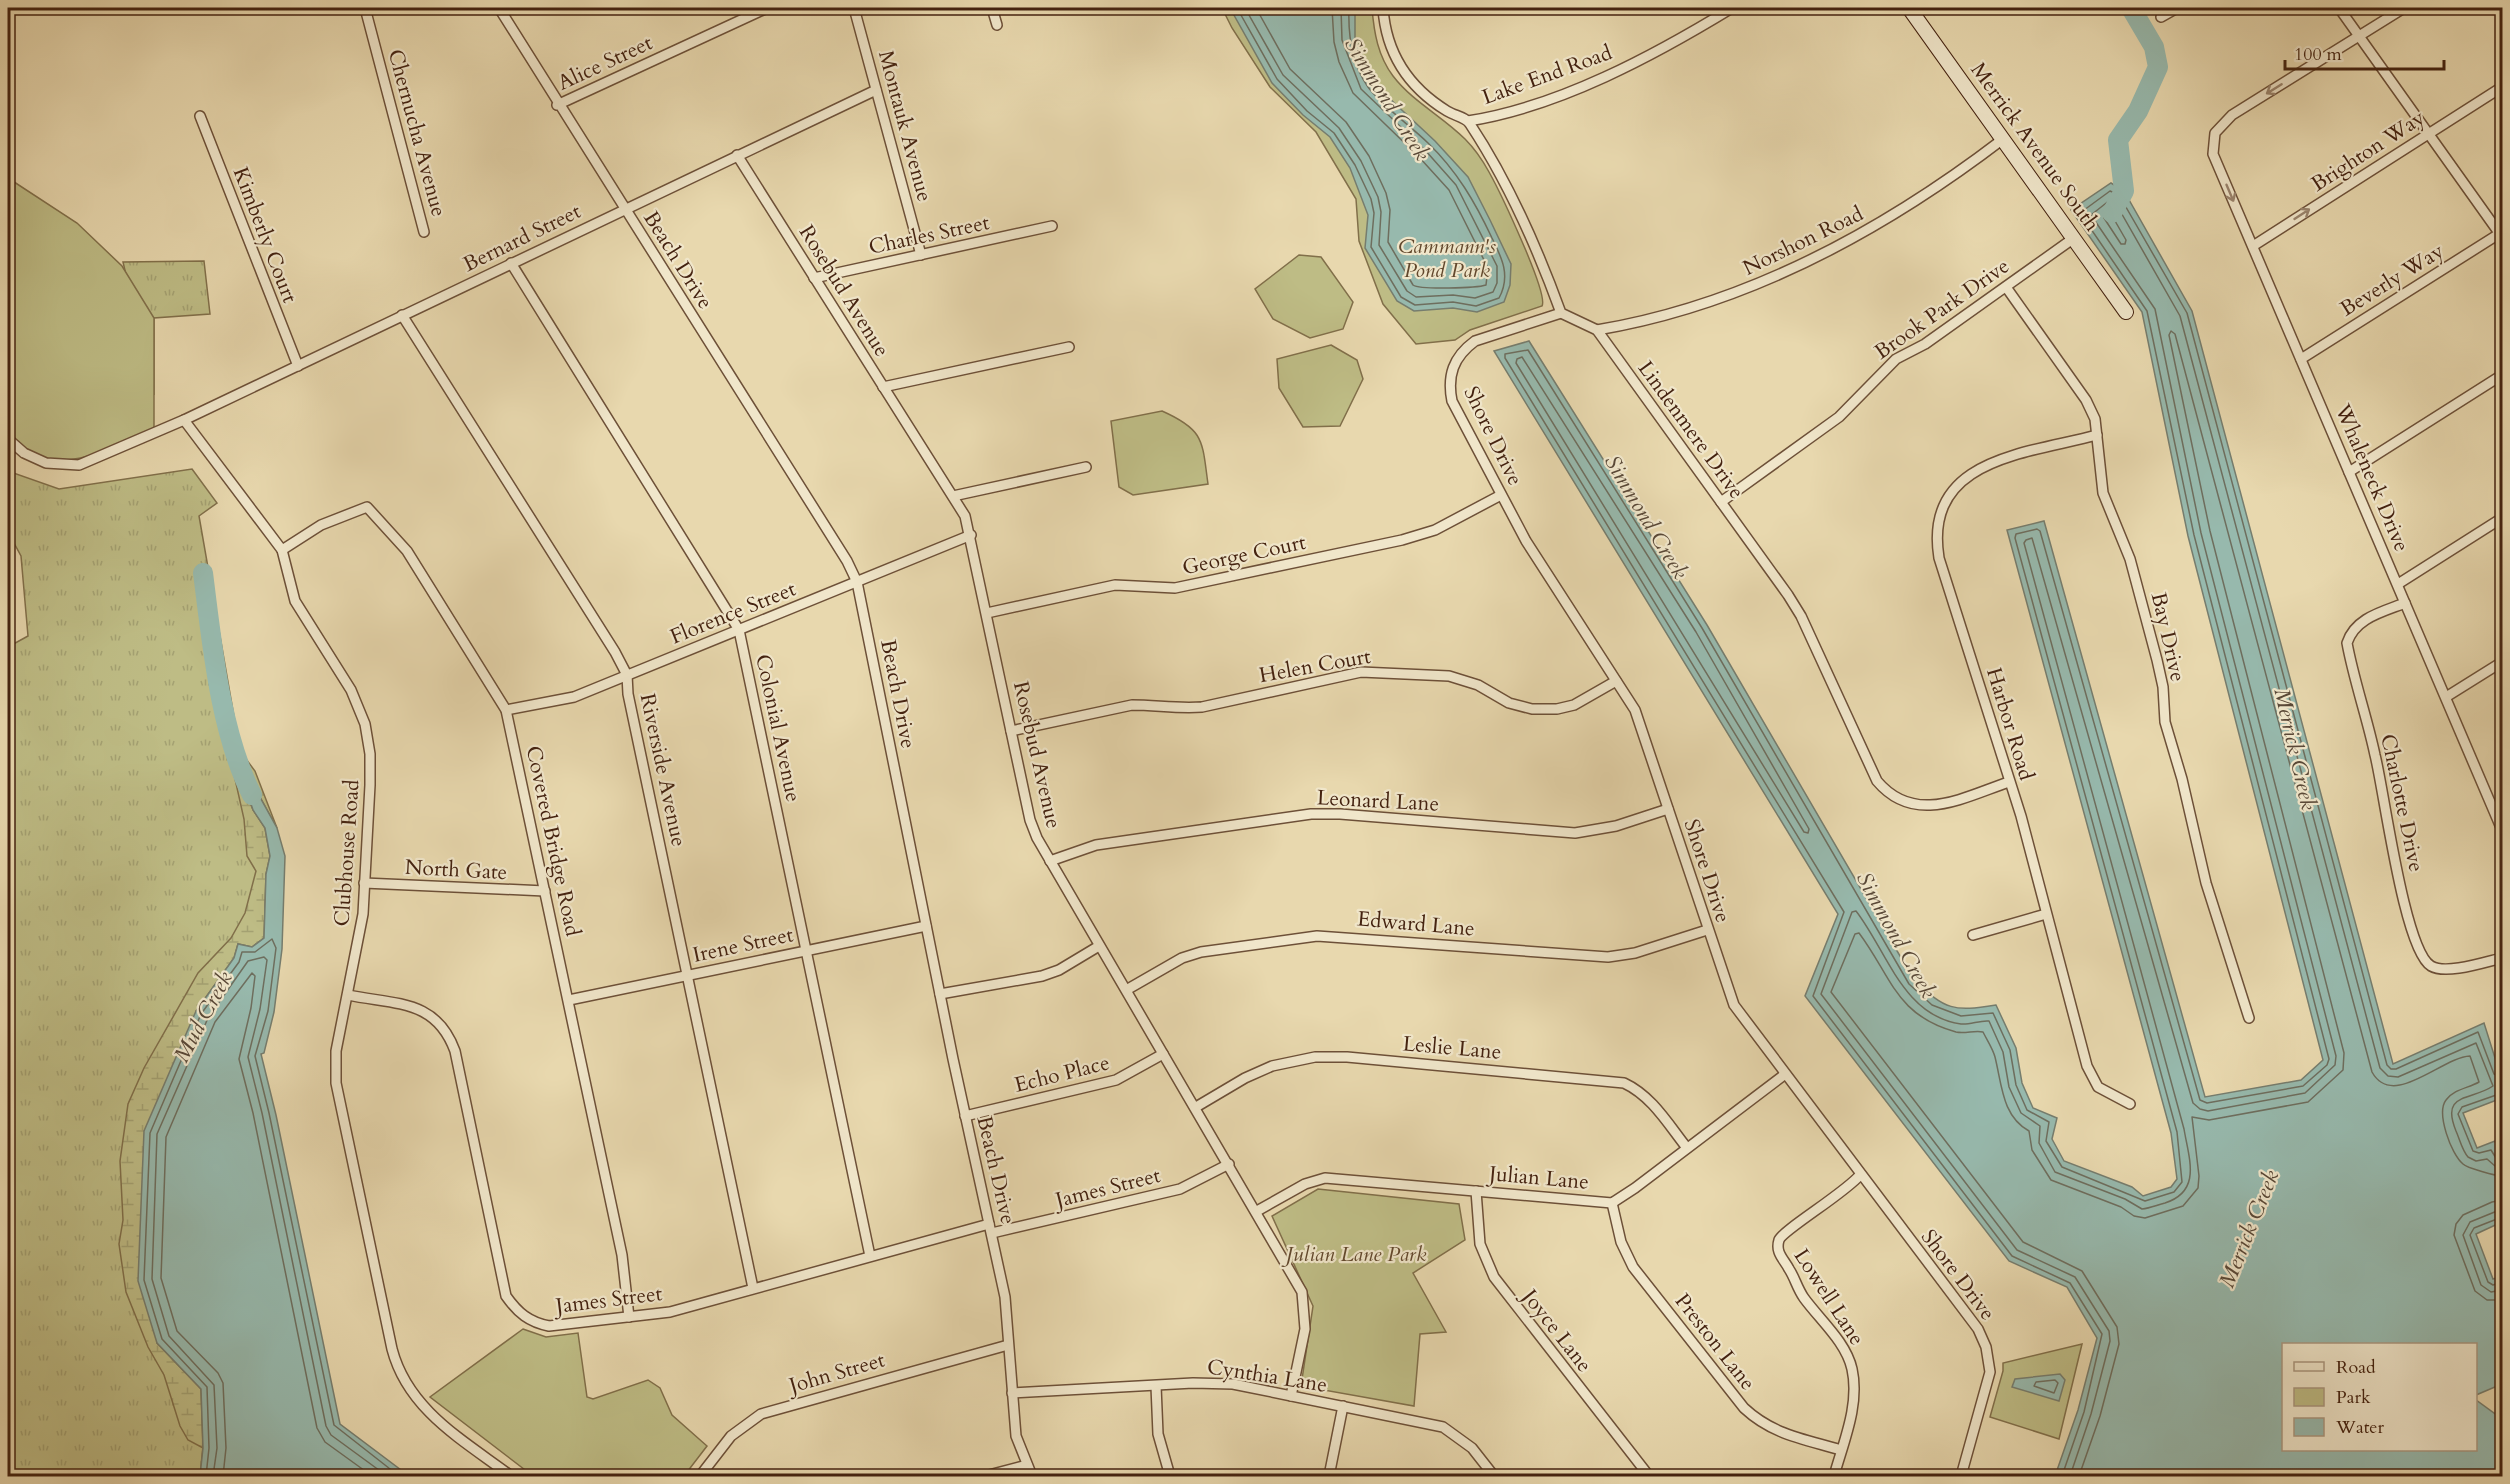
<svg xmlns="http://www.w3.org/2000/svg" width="2510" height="1484" viewBox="0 0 2510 1484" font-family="Cardo,serif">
<defs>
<pattern id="grass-tufts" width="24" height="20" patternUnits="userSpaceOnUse" patternTransform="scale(1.5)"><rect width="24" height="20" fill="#bebc85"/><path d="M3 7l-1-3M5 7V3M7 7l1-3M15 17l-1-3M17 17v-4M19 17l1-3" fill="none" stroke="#a4a172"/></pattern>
<pattern id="wetland-marsh" width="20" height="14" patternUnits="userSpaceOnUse" patternTransform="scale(1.5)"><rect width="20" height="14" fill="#bebc85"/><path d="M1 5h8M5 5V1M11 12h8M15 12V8" fill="none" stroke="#a4a172"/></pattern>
</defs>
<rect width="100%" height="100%" fill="#e8d8ae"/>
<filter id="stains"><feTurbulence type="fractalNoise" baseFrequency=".00333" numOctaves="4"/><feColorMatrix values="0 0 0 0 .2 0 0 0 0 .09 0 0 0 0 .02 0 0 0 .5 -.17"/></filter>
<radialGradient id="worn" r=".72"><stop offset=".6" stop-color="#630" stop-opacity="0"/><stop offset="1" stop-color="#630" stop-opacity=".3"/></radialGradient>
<g fill="url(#grass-tufts)" stroke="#816f4a" stroke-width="1.5">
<path d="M204 261 210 314 154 318V395L123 262Z"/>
<path d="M192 469 217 503 199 516 261 871 200 1476H8V647L28 636 21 556 8 532V471L59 489Z"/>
</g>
<path fill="url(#wetland-marsh)" stroke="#816f4a" stroke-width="1.5" d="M240 751 255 771 277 828 251 781 247 794 253 810 265 828 270 856 266 874 264 938 252 947 238 944 234 958 196 1011 157 1343 201 1389 203 1448 188 1440 180 1426 164 1375 148 1347 126 1292 119 1244 123 1220 120 1161 128 1104 144 1068 198 973 231 938 245 913 256 871 247 856 244 819 233 770Z"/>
<g fill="#bebc85" stroke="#816f4a" stroke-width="1.5">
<path d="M1222 8H1372C1374 33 1378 56 1393 76 1413 102 1442 116 1465 139 1474 148 1483 161 1489 172 1499 190 1549 294 1542 306L1470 330 1455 340 1416 344 1383 304 1359 241 1356 199 1316 132 1270 87 1232 28Z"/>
<path d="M8 178 77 223 122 266 154 318V429C117 444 68 476 29 451 21 446 14 438 8 432Z"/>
<path d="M1299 255 1321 257 1353 302 1343 329 1310 338 1273 319 1255 289Z"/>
<path d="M1331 345 1357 360 1363 379 1340 426 1303 427 1279 388 1277 359Z"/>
<path d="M1162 411C1205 430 1202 441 1208 484L1133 495 1119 487 1111 421Z"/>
<path d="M1318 1189 1459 1204 1465 1240 1413 1273 1446 1332 1420 1334 1414 1406 1301 1386 1313 1306 1272 1216Z"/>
<path d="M523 1329 546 1337 578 1333 587 1397 593 1399 648 1380 660 1388 672 1415 707 1446 684 1476H533L430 1397Z"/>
<path d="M2082 1344 2059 1439 1990 1417 2003 1371V1363Z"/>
</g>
<g fill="#97b9ad" stroke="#767d6e" stroke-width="1.5">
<path d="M1230 8H1355V37L1373 83 1435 141 1468 177 1490 220 1511 264 1510 285 1504 302 1477 312 1453 308 1414 311 1397 301 1365 248 1368 215 1350 168 1330 137 1303 115 1272 83Z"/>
<path d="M2111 183 2124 191 2192 311 2393 1064 2484 1023 2502 1080V1098L2463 1113 2477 1148 2495 1141 2502 1160V1222L2476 1234 2493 1279 2502 1276V1384L2476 1395V1344H2284V1450H2476V1400L2502 1419V1476H2055L2078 1410 2097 1338 2067 1287 2009 1261 1805 996 1838 914 1494 351 1529 341 1707 625 1914 980C1946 1010 1953 1012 1996 1005L2016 1048 2022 1083 2033 1108 2057 1118 2052 1139 2064 1161 2132 1187 2143 1196 2171 1187 2177 1179 2171 1133 2007 530 2044 521 2205 1097 2301 1080 2323 1060 2188 536 2142 312 2071 210Z"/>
<path d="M240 772 251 781 277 828 285 856 282 949 274 1012 264 1053 261 1054 276 1115 340 1424 409 1476H200L203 1448 201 1389 157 1343 138 1281 144 1131 196 1011 234 958 238 944 252 947 264 938 266 874 270 856 265 828 253 810Z"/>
<path d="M2060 1374 2065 1380 2059 1401 2012 1387 2015 1379Z"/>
</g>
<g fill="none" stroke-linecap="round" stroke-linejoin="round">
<g stroke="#6e6e5e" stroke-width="1.5">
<path d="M1237 8 1277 79 1307 111 1334 133 1355 165 1371 199 1374 213 1371 247 1401 297 1415 305 1453 302 1476 306 1499 298C1511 276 1502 258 1492 238 1475 202 1457 171 1428 143 1411 126 1382 106 1368 87 1352 64 1348 34 1349 8"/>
<path d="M1245 8 1283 75 1339 128 1361 161 1378 197 1381 212 1379 245 1407 291 1416 297 1453 295 1475 298 1493 292 1497 283V266L1456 185 1425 150 1361 89 1342 40 1341 8"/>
<path d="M1256 8 1290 69 1346 122 1369 156 1386 193 1390 210 1388 242 1413 285C1420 290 1477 288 1486 285L1488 268 1449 190 1419 157 1353 93 1339 62 1334 42 1332 8"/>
<path d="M2108 213 2111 214 2126 240 2125 244H2121L2104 218Z"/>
<path d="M1522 357 1696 632 1809 829 1808 833 1804 832 1516 363 1517 359Z"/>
<path d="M2502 1093 2462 1107 2458 1114 2473 1151 2479 1153 2491 1150 2496 1158 2502 1160"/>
<path d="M2502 1200 2492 1202 2463 1215 2456 1224 2454 1235 2475 1291 2487 1300H2502"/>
<path d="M2502 1209 2470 1222 2463 1235 2481 1285 2491 1292 2502 1290"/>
<path d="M2502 1217 2474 1228 2470 1235 2488 1282 2493 1285 2502 1282"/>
<path d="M2055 1380 2058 1383 2054 1393 2034 1386 2036 1382Z"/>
<path d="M206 1476 209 1448 207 1387 162 1339 144 1280 150 1133 201 1014 239 962 242 952H255L272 939 276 948 268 1011 255 1056 269 1113 334 1425 399 1476"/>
<path d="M213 1476 217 1448 214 1385 169 1336 152 1279 157 1134 208 1018 248 961 264 957 267 960 260 1009 248 1057 262 1113 326 1426 331 1435 387 1476"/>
<path d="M223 1476 226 1448 223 1383 218 1373 177 1331 161 1278 166 1137 215 1022 252 973 255 976 251 1008 239 1059 253 1113 317 1428 325 1442 372 1476"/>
<path d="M2062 1476 2084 1412 2102 1334 2070 1283 2012 1256 1813 996 1844 912 1505 358V354L1528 350 1702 628 1909 984 1932 1005 1961 1016 1993 1013 2010 1050 2016 1085 2027 1110 2049 1122 2046 1141 2062 1167 2145 1201 2174 1192 2182 1182 2177 1132 2015 538 2016 534 2037 529 2040 531 2200 1100 2207 1103 2303 1086 2327 1065 2329 1059 2194 535 2147 311 2080 213 2110 191 2119 195 2187 313 2387 1065 2391 1069H2396L2478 1032 2494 1074 2502 1078"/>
<path d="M2070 1476 2091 1414 2110 1341 2109 1331 2075 1277 2017 1250 1821 994 1852 912 1856 911C1887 951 1903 1016 1961 1024 1970 1025 1980 1020 1989 1021L2003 1052 2009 1087 2021 1113 2040 1126 2039 1143 2055 1172 2125 1199 2142 1209C2150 1208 2157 1205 2165 1203 2202 1191 2189 1159 2184 1129L2024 543 2026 540 2032 538 2193 1103 2200 1109 2208 1111 2305 1093 2335 1065 2336 1056 2201 533 2155 309 2091 215 2110 200 2115 202 2180 316 2380 1068 2388 1076 2398 1077 2476 1043 2493 1086C2471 1101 2440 1092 2456 1131 2460 1140 2462 1150 2468 1157L2476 1161 2487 1159 2495 1166 2502 1167"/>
<path d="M2079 1476 2100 1416 2119 1344 2117 1327 2082 1271 2023 1242 1831 992 1855 934 1859 933C1892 977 1895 1015 1956 1032 1965 1034 1975 1030 1983 1032 1987 1040 1993 1049 1995 1057 2002 1085 2002 1116 2029 1131L2032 1150 2051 1180 2121 1207 2134 1216 2145 1218 2183 1206 2198 1188 2199 1176 2192 1117 2209 1120 2308 1102 2343 1070 2344 1053 2210 531 2169 335 2171 331 2175 334 2372 1072C2393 1110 2442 1057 2470 1056L2479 1082C2469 1088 2454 1089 2446 1100 2436 1113 2451 1154 2463 1164 2467 1168 2496 1176 2502 1176"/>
</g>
<g stroke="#97b9ad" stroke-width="20">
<path d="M2112 213 2124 191 2118 140 2138 111 2158 67 2154 47 2131 8"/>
<path d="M203 573C212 643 220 732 252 795"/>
</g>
<g stroke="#6d5038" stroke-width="12">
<g id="street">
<path d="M365 8 424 232"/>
<path d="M499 8 847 561 857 582 953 1059 1005 1297 1016 1436 1032 1476"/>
<path d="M854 8 921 255"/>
<path d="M992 8 997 25"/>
<path d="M1383 8C1386 53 1408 87 1447 111 1455 116 1466 117 1470 124 1509 183 1537 247 1561 313L1597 330 1788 595 1801 616 1877 781C1915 826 1964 797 2009 782"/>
<path d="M2339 8 2502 237"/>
<path d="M2404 8 2232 115 2215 133 2213 154 2502 830"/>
<path d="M2161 17 2177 8"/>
<path d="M557 105 767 8"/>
<path d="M200 116 298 366"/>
<path d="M1468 121C1559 107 1655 55 1732 8"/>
<path d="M737 155 965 516 1030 820 1037 838 1302 1292 1305 1329 1291 1396"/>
<path d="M2253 246 2502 87"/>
<path d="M511 263 739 630 870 1256"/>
<path d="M814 278 1052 226"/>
<path d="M2006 287 2086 400 2095 419 2103 493 2130 559 2157 660 2163 687 2165 722 2182 779 2206 883 2249 1018"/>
<path d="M1561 313 1475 341C1453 357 1447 376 1452 401L1526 541 1635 710 1734 1005 1978 1329 1986 1347 1990 1372 1961 1476"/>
<path d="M402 315 615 652 627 675 628 694 753 1288"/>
<path d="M1597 330C1747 305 1884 230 2003 139"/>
<path d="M2301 359 2502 232"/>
<path d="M883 387 1069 347"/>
<path d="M184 420 282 550 295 601 351 690 365 724 370 754V785L363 914 336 1051V1083L392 1349C408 1410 463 1440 511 1476"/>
<path d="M2097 435C2026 454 1923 458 1939 558L2021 816 2087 1066 2098 1087 2130 1104"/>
<path d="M8 439 24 453 46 463 79 465 184 420 876 90"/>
<path d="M2349 472 2502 375"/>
<path d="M953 496 1086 467"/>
<path d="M1721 502 1839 417 1896 359 1925 344 2074 238"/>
<path d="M282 550 321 525 367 507 407 551 506 710 622 1255 629 1317"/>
<path d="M2398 584 2502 518"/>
<path d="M2405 603C2382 612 2355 618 2347 643 2354 681 2367 717 2375 755 2384 790 2404 950 2431 966 2446 975 2485 962 2502 958"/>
<path d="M987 613 1115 585 1175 588 1402 540 1435 530 1501 495"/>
<path d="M2446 697 2502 662"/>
<path d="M506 710 574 697 971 535"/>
<path d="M1011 731 1132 705C1156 705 1178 709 1202 707L1361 672 1449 676 1478 685 1509 703 1532 709H1557L1574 705 1616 681"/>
<path d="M1050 861 1096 845 1311 814H1340L1575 833 1616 826 1668 809"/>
<path d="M364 883 545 891"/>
<path d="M1973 935 2046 914"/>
<path d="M1128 989 1182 958 1201 952 1317 936 1608 957 1635 953 1707 930"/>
<path d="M940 994 1042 976 1059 970 1099 946"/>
<path d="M348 995C396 1005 436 999 455 1051L506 1296C518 1313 529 1322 549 1326L670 1312 989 1224"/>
<path d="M569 1000 926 926"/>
<path d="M1196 1107 1245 1078 1272 1066 1315 1057H1347L1624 1083C1652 1096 1668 1124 1687 1148"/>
<path d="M965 1116 1116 1080 1163 1054"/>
<path d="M1476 1191 1480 1244 1494 1277 1649 1476"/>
<path d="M1612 1203 1621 1242 1633 1267 1744 1408C1773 1435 1804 1439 1841 1450"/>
<path d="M1257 1211 1305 1184 1325 1178 1612 1203 1635 1188 1784 1075"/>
<path d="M992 1233 1180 1189 1229 1164"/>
<path d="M1156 1386 1158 1434 1170 1476"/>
<path d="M1012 1393 1193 1383 1233 1384 1443 1427 1472 1448 1494 1476"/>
<path d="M700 1476 731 1436 761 1414 1008 1345"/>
<path d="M985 1476 1027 1465"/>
<path d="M1329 1476 1343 1406"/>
<path d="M1834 1476C1843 1443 1860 1405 1852 1369 1846 1342 1820 1320 1804 1298 1797 1288 1795 1278 1789 1269 1784 1259 1775 1253 1779 1240 1783 1230 1845 1193 1860 1175"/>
</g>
</g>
<g stroke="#442210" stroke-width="16">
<path id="secondary" d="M1909 8 2126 312"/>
</g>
<use href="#street" stroke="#f0e6ca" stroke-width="9"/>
<use href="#secondary" stroke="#f0e6ca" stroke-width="14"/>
</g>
<defs><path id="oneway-shaft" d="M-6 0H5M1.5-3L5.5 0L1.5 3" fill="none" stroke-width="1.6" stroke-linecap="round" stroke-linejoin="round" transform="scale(1.5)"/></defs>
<g stroke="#9a846d">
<use href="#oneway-shaft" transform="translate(2274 89) rotate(148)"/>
<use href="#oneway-shaft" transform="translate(2230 193) rotate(67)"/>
<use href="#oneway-shaft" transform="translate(2302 214) rotate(-33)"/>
</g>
<g text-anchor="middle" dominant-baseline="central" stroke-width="4.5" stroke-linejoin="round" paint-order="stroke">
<g font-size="21" fill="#442210" stroke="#f0e6ca">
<text transform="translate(605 63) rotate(-25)">Alice Street</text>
<text transform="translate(1547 75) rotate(-20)">Lake End Road</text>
<text transform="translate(905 126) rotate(75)">Montauk Avenue</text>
<text transform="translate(417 133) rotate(75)">Chernucha Avenue</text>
<text transform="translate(2035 147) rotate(54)">Merrick Avenue South</text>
<text transform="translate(2368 151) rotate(-33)">Brighton Way</text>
<text transform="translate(265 235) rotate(69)">Kimberly Court</text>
<text transform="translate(929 235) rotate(-12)">Charles Street</text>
<text transform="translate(522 238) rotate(-26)">Bernard Street</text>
<text transform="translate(1803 241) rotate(-26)">Norshon Road</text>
<text transform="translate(678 260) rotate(58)">Beach Drive</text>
<text transform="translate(2392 280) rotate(-32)">Beverly Way</text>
<text transform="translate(844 291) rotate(58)">Rosebud Avenue</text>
<text transform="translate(1942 309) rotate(-35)">Brook Park Drive</text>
<text transform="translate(1691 430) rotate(54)">Lindenmere Drive</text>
<text transform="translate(1493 436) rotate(64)">Shore Drive</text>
<text transform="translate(2372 478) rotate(67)">Whaleneck Drive</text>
<text transform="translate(1244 555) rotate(-12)">George Court</text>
<text transform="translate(733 613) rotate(-22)">Florence Street</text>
<text transform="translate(2168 637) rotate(77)">Bay Drive</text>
<text transform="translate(1315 666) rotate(-10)">Helen Court</text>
<text transform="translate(898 694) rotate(79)">Beach Drive</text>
<text transform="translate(2010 724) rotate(73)">Harbor Road</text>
<text transform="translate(778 728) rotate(78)">Colonial Avenue</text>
<text transform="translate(1037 755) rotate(77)">Rosebud Avenue</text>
<text transform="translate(663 770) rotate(78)">Riverside Avenue</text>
<text transform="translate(1378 801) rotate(3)">Leonard Lane</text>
<text transform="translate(2402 803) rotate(78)">Charlotte Drive</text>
<text transform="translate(553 841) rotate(78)">Covered Bridge Road</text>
<text transform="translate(347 853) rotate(-86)">Clubhouse Road</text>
<text transform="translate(456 870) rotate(3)">North Gate</text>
<text transform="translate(1707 871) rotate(72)">Shore Drive</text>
<text transform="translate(1416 924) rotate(5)">Edward Lane</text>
<text transform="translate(743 945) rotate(-12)">Irene Street</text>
<text transform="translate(1452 1048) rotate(5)">Leslie Lane</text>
<text transform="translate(1062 1074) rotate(-14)">Echo Place</text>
<text transform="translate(996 1170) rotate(77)">Beach Drive</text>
<text transform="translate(1539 1178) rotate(5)">Julian Lane</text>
<text transform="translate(1108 1188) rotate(-14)">James Street</text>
<text transform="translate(1958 1275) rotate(53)">Shore Drive</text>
<text transform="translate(1829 1297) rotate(57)">Lowell Lane</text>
<text transform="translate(609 1300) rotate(-7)">James Street</text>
<text transform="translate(1557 1331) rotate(52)">Joyce Lane</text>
<text transform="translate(1715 1342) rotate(52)">Preston Lane</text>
<text transform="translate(837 1373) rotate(-16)">John Street</text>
<text transform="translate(1267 1376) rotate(9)">Cynthia Lane</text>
</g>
<g font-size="21" font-style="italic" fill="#62482d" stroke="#f0e6ca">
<text x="1447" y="246">Cammann's<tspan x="1447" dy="24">Pond Park</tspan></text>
<text x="1356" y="1254">Julian Lane Park</text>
</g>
<g font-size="22" font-style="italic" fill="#594837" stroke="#f0e6ca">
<text transform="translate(1387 99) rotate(58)">Simmond Creek</text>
<text transform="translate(1646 517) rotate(59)">Simmond Creek</text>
<text transform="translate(2295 749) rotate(77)">Merrick Creek</text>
<text transform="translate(1896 935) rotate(61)">Simmond Creek</text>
<text transform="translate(203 1017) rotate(-62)">Mud Creek</text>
<text transform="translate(2249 1229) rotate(-68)">Merrick Creek</text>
</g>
</g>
<rect width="2510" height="1484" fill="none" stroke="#e8d8ae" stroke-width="30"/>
<rect x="9" y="9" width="2492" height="1466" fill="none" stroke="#442210" stroke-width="3"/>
<rect x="15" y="15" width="2480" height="1454" fill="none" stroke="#442210" stroke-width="1.5"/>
<rect x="2282" y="1343" width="195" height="108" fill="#f0e6ca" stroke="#ab9880" stroke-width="1.5"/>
<rect x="2294" y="1362" width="30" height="9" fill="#f0e6ca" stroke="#ab9880" stroke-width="1.5"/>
<text x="2336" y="1373" font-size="18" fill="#442210">Road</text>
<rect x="2294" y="1388" width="30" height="18" fill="#bebc85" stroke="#ab9880" stroke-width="1.5"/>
<text x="2336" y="1403" font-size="18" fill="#442210">Park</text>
<rect x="2294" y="1418" width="30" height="18" fill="#97b9ad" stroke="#ab9880" stroke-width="1.5"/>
<text x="2336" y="1433" font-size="18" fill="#442210">Water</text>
<path d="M2285 60v9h159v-9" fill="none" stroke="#442210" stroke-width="3"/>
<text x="2294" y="60" font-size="18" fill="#442210" stroke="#f0e6ca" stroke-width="4.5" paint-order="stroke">100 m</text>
<rect width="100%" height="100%" filter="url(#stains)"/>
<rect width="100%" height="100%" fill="url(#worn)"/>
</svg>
